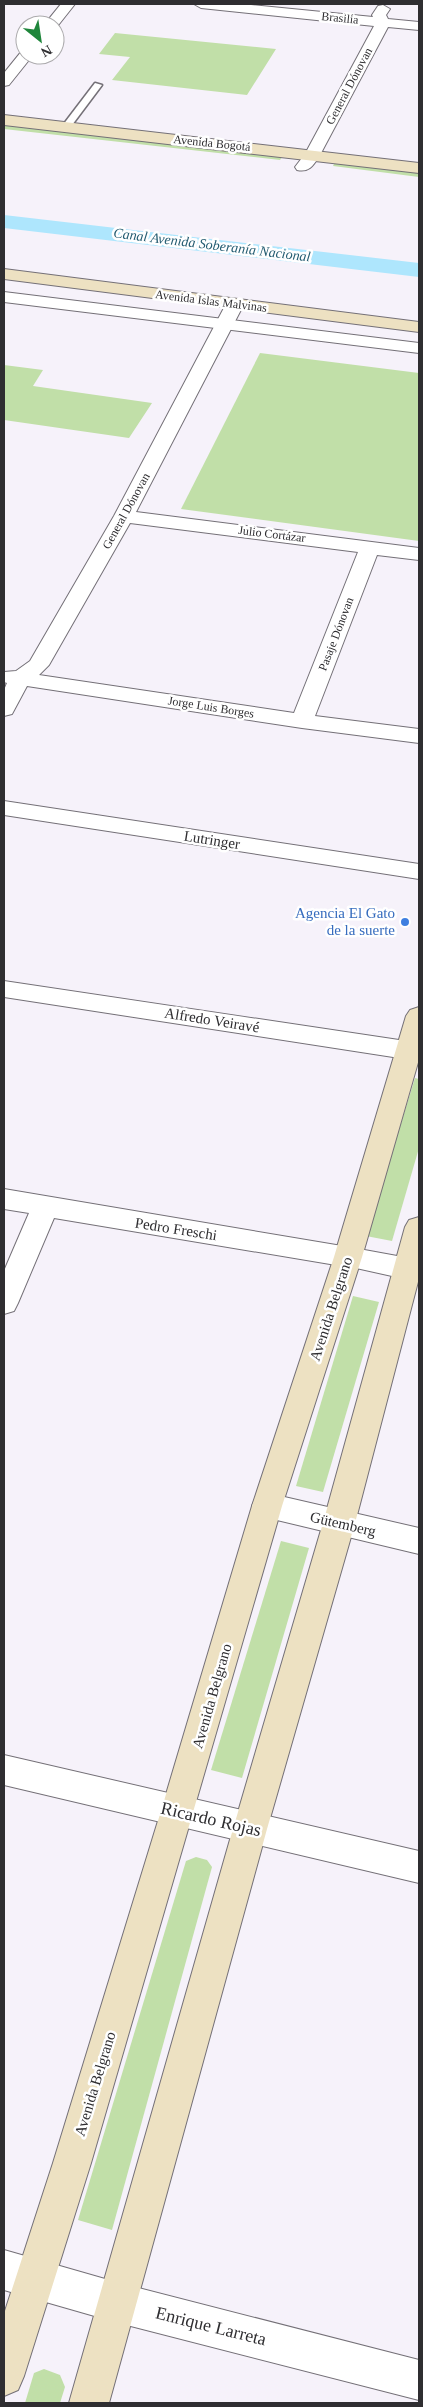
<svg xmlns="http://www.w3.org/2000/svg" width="423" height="2407" viewBox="0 0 423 2407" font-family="Georgia,serif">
<rect width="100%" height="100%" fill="#f6f2fa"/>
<g fill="#c1dfa8">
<path d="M115 33 276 49 247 95 112 80 130 57 99 54Z"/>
<path d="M4 125 283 156 280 160 4 129Z"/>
<path d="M335 162 419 172V177L333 166Z"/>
<path d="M260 353 419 373V541L181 509Z"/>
<path d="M4 365 43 370 33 386 152 403 129 438 4 420Z"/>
<path d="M415 1078 419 1079V1148L392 1241 366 1236Z"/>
<path d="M353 1296 379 1302 323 1492 296 1486Z"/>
<path d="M281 1541 309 1548 242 1778 211 1770Z"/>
<path d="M196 1857 207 1860 212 1867 112 2230 78 2220 186 1861Z"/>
<path d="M44 2369 60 2375 65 2387 60 2403H25L34 2373Z"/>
</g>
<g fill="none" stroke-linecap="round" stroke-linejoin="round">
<path fill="#aee6fd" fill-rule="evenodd" d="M4 215 419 263V277L4 228Z"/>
<g stroke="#747077" stroke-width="3">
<path id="service" d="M95 83 102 85 69 129H63V125Z"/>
</g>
<g stroke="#747077" stroke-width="2">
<g id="minor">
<path d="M61 4H75L56 28 55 25H44Z"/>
<path d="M194 4H241L373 17 372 15 378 6 383 5 390 9 386 15 388 19 419 22V30L388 27 320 155C314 164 310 173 297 170L295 167 305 154 374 26 201 8Z"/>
<path d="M25 51V55H33L9 85 4 86V73L21 52Z"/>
<path d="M235 299 241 300 244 304 136 512 419 548V560L377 555 315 716 419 729V743L302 728 27 686 12 714 4 716V690L7 683 4 682V672L16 671 30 661 114 516 226 304 229 300ZM130 523 358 552 294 713 39 675 49 665Z"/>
<path d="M4 801 419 864V879L4 815Z"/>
<path d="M4 981 419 1043V1061L4 997Z"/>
<path d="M4 1189 348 1247 358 1250 362 1257 358 1264 348 1267 54 1218 18 1303 14 1311 4 1314V1271L29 1213 4 1209Z"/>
<path d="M267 1493 419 1528V1554L256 1515 252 1506 256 1497Z"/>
<path d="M4 1755 419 1851V1883L4 1785Z"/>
<path d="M4 2250 119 2283 419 2360V2400L119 2323 4 2290Z"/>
</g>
</g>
<g stroke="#747077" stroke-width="2">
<g id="tertiary">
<path d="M4 292 419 343V353L4 302Z"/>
<path d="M348 1247 419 1260V1282L338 1264 334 1257 338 1250Z"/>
</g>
</g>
<g stroke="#747077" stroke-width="2">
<g id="secondary">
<path d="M4 115 419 163V173L4 125Z"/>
<path d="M4 269 419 322V332L4 279Z"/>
<path d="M419 1007V1059L362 1257 282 1506 91 2163 24 2376 18 2390 4 2396V2314L53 2163 161 1811 252 1506 334 1257 406 1016 410 1010Z"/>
<path d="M419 1217V1278L355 1523 267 1829 109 2403H69L233 1829 323 1523 405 1227 409 1220Z"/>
</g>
</g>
<use href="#service" fill="#fff" fill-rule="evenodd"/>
<use href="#minor" fill="#fff" fill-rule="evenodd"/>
<use href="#tertiary" fill="#fff" fill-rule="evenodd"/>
<use href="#secondary" fill="#ede1c2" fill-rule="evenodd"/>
</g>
<circle fill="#3f7fe0" stroke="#fff" stroke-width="2" cx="405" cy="922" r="5"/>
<g text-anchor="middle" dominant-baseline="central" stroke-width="5" stroke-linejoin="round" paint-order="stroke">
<g font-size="12" fill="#2f2e31" stroke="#fff">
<text transform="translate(340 18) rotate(6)">Brasilia</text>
<text transform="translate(349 86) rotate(-62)">General Dónovan</text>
<text transform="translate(212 143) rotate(6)">Avenida Bogotá</text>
<text transform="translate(211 301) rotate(7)">Avenida Islas Malvinas</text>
<text transform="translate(126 511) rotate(-61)">General Dónovan</text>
<text transform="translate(272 534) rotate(7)">Julio Cortázar</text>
<text transform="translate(336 634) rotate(-69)">Pasaje Dónovan</text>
<text transform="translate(211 707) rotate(9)">Jorge Luis Borges</text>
</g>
<g font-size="14" font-style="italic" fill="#255d72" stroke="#fff">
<text transform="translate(212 245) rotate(7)">Canal Avenida Soberanía Nacional</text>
</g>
<g font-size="15" fill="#2f2e31" stroke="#fff">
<text transform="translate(212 840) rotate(9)">Lutringer</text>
<text transform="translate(212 1020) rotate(9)">Alfredo Veiravé</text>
<text transform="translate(176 1229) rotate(9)">Pedro Freschi</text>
<text transform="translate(331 1309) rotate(-72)">Avenida Belgrano</text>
<text transform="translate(343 1524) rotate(13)">Gütemberg</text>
<text transform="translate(212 1696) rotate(-74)">Avenida Belgrano</text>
<text transform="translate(95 2084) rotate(-73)">Avenida Belgrano</text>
</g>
<g font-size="15" fill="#366cbe" stroke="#fff" text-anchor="end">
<text x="395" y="913">Agencia El Gato<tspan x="395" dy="17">de la suerte</tspan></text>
</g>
<g font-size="18" fill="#2f2e31" stroke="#fff">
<text transform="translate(211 1819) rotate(13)">Ricardo Rojas</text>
<text transform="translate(211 2326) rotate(14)">Enrique Larreta</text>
</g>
</g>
<rect width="423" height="2407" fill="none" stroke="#2f2e31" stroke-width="10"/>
<g transform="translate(40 40) rotate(150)"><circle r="24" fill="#ffffff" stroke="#acabad"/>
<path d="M0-4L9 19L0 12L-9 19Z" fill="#1f863b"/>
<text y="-8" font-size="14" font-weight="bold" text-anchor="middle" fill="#2f2e31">N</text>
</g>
</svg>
